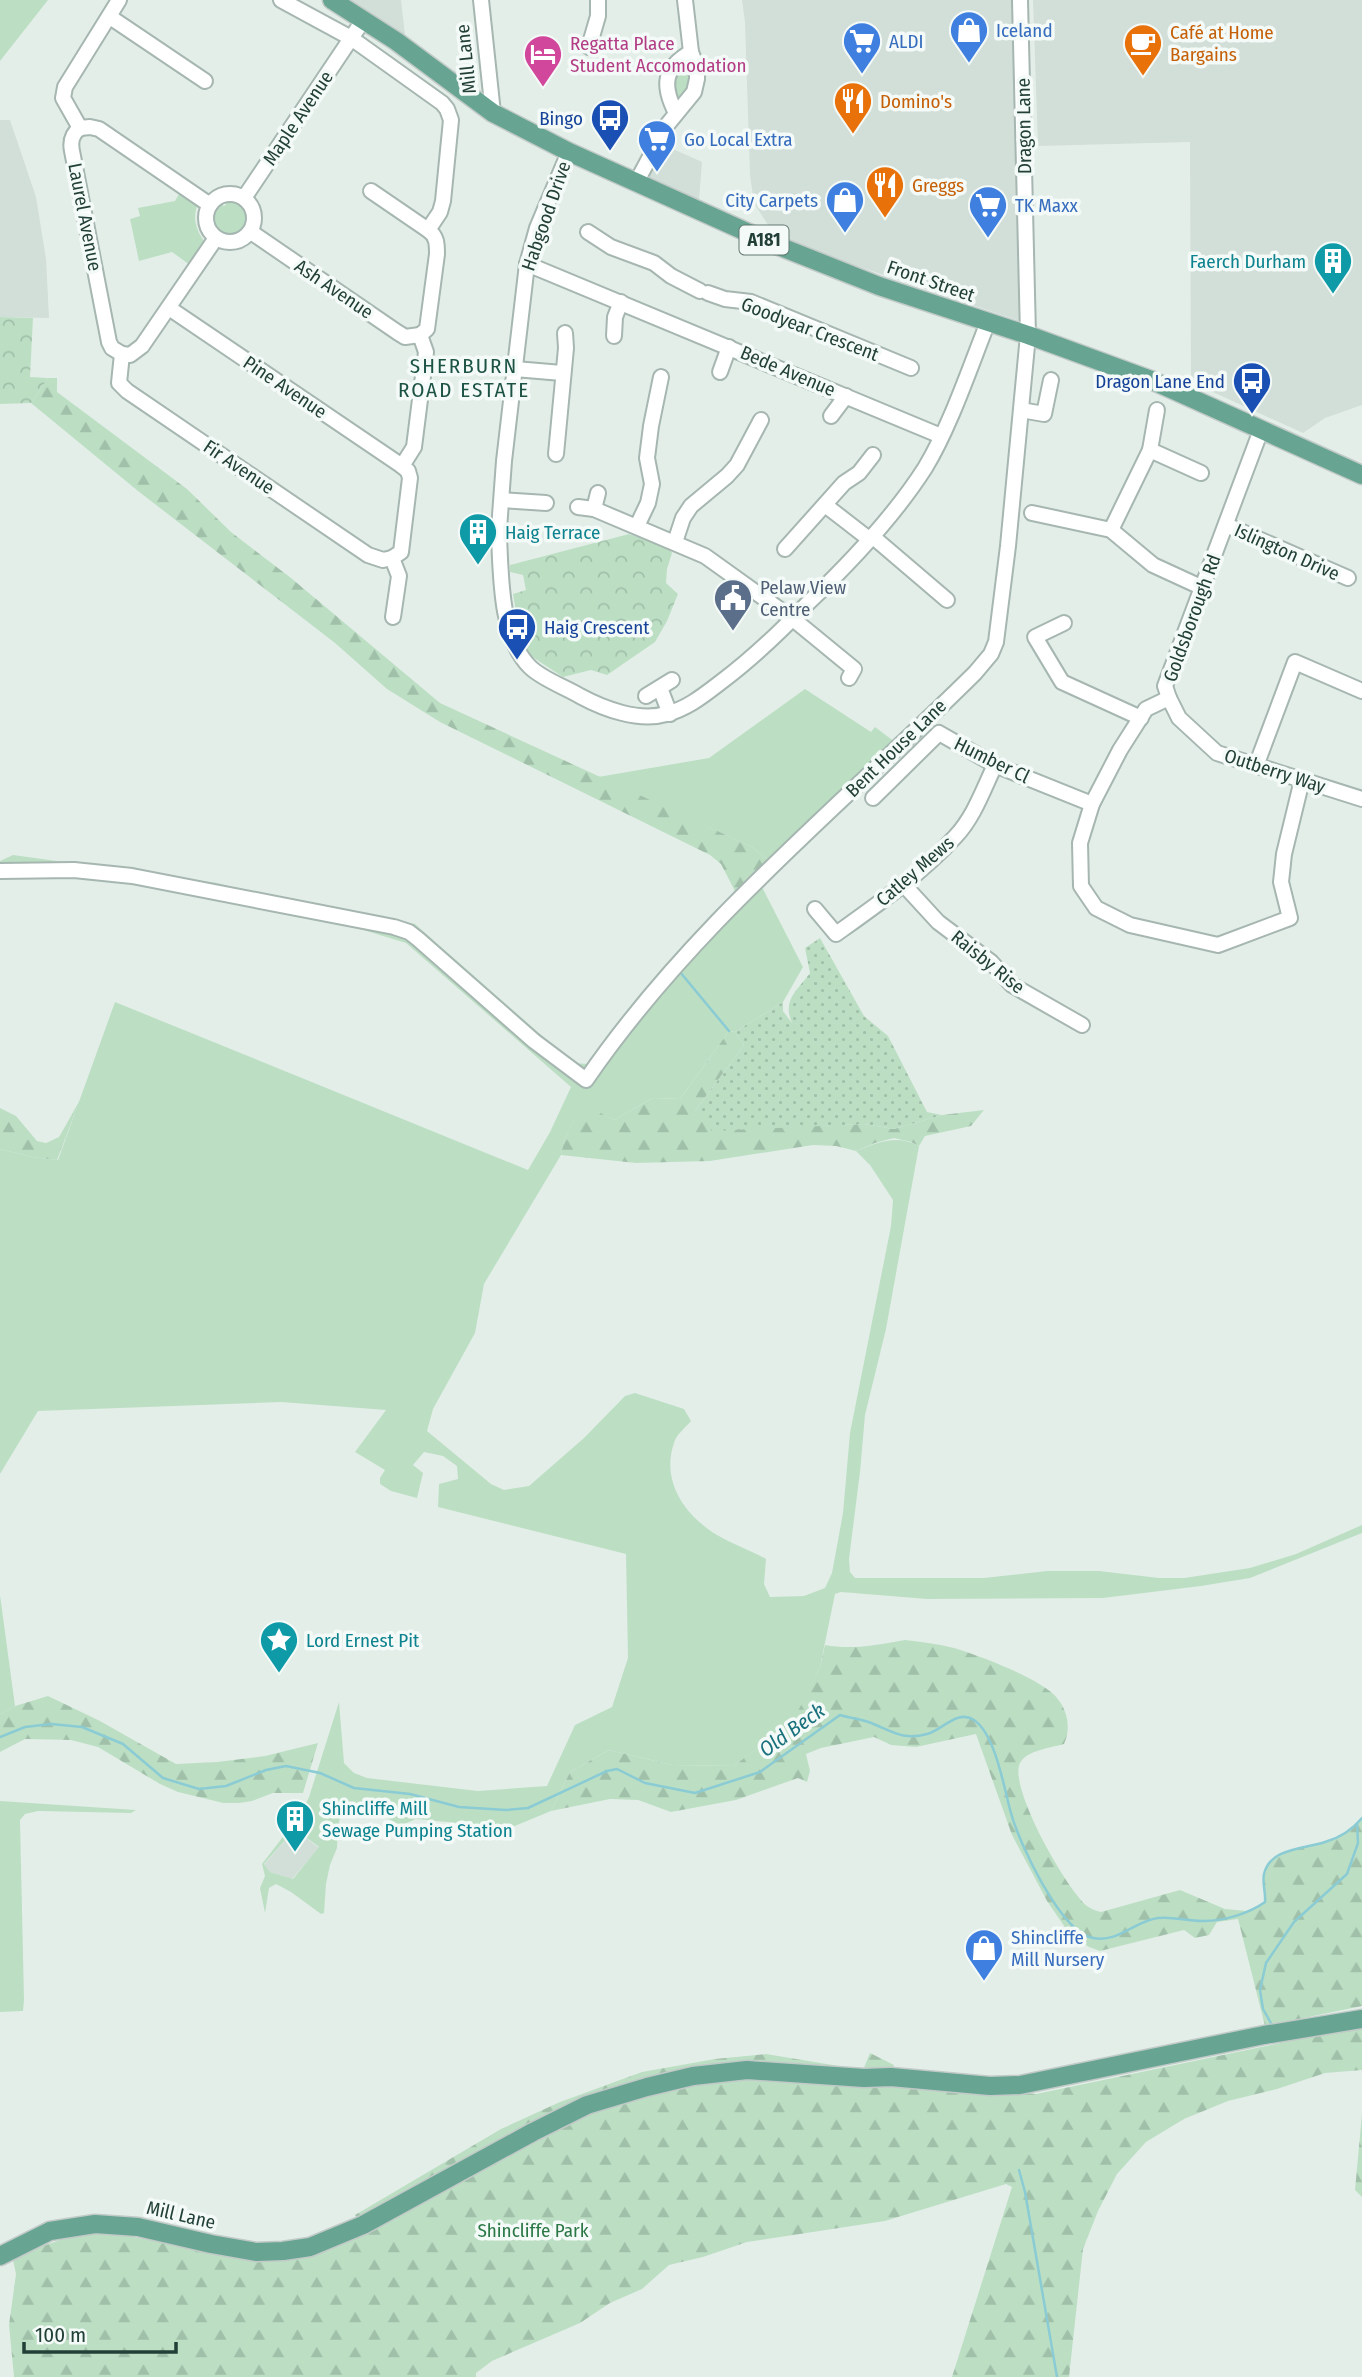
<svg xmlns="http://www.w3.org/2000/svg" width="1362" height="2377" viewBox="0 0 1362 2377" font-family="'Fira Sans Condensed',sans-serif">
<defs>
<pattern id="forest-firs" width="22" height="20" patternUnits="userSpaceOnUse" patternTransform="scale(1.75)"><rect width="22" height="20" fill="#bcdfc4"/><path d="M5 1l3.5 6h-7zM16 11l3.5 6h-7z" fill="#a1c0a9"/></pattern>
<pattern id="park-crowns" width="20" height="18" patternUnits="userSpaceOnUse" patternTransform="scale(1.75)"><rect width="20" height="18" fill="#bcdfc4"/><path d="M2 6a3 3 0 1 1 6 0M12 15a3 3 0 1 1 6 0" fill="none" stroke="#a1c0a9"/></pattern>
<pattern id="garden-dots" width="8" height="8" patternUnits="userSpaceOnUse" patternTransform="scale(1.75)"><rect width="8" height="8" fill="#bcdfc4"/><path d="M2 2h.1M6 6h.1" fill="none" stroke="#a1c0a9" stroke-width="1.8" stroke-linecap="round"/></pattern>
</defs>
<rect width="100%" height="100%" fill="#e4eee9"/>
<g fill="#d2ded8">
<path d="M348 0H401L405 35Z"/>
<path d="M742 0H1020L1029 324 777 239 754 203 750 175 745 22Z"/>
<path d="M1033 0H1362V405L1325 418 1303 433 1191 382 1190 142 1038 146Z"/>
<path d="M0 120H10L36 197 46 259 49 318 0 317Z"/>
<path d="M662 144 702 162 699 200 646 178Z"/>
<path d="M295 1829 319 1848 292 1879 270 1872 264 1865Z"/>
</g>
<g fill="#bcdfc4" fill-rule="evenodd">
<path d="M0 0H48L0 61Z"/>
<path d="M688 62C692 83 690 86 678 104 673 84 673 76 688 62Z"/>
<path d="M180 192 198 204C192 217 196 231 205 242L190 265 172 252 139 261 130 219 140 216 138 208 175 201Z"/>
<path d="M233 199C282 224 206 261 211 211L221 200 223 206 226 205V200Z"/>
<path d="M805 689 871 732 875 727 895 742 771 862 752 847 598 777 709 758Z"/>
<path d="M13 855 217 883 262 895 415 924 573 1063 589 1064 594 1083 620 1043 680 972 762 887 803 967 783 1002 735 1032 729 1031 680 1099 653 1098 614 1120 583 1105 564 1140 561 1155 484 1284 475 1333 433 1409 427 1431 491 1484 504 1490 529 1486 584 1438 625 1396 635 1393 684 1409 691 1421C685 1428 676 1435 674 1443 661 1481 684 1515 717 1535 732 1544 750 1550 766 1559L764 1584 770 1597 804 1596 825 1588 832 1573 843 1513 850 1433 891 1226 893 1200 870 1165 856 1151C878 1142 897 1134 919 1146L886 1329 865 1415 860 1472 849 1559 850 1572 855 1578H984L1047 1571H1099L1159 1578H1184L1250 1568 1296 1554 1362 1525V1533L1250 1578 1201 1586 1103 1598 927 1599 841 1592 835 1594 820 1667 795 1719 734 1766 672 1765 609 1750 570 1772 551 1811 510 1828 416 1819 402 1825 397 1824 368 1806 345 1803 338 1825 337 1848 330 1865 326 1884 324 1913 321 1914 291 1892 276 1884 269 1888 265 1913 260 1888 265 1876 262 1864 302 1812 309 1797 339 1702 344 1763 354 1773 367 1778 478 1791 547 1786 575 1725 612 1707 628 1658 626 1554 438 1507 439 1484 458 1479 457 1466 443 1456 424 1452 413 1465 423 1473 417 1498 391 1491 380 1484V1478L385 1470 355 1452 386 1410 281 1402 38 1411 0 1474V1149L33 1157 58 1160 115 1002 528 1170 550 1132 571 1087 406 943 360 929 126 883 80 879H0V861ZM295 1829 319 1847 293 1879 270 1872 264 1864Z"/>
<path d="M0 1595 15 1706 0 1714Z"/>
<path d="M0 1801 136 1810 131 1813 38 1811 25 1814 20 1820 24 2000 23 2011 0 2012Z"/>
</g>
<g fill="url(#forest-firs)">
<path d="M48 378H57V392L187 489 231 532 291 578 440 703 752 847 771 862 737 895 721 864 710 855 440 722 387 689 335 643 138 491 31 403Z"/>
<path d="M729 1031 735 1032 744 1045 695 1111 806 1126 864 1124 894 1129 942 1115 984 1110 971 1126 925 1136 919 1146 911 1142 894 1138 875 1143 856 1151 836 1146 813 1145 710 1161 636 1163 561 1155 564 1140 583 1104 614 1120 653 1098 680 1099Z"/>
<path d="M80 1100 57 1160 33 1157 0 1149V1108L16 1116 37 1141 46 1143 59 1137Z"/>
<path d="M905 1640C922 1642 938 1644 954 1648 978 1655 1042 1679 1057 1698 1068 1711 1071 1729 1064 1744 1051 1748 1027 1750 1020 1763 1008 1787 1067 1890 1087 1906 1091 1909 1096 1911 1101 1912L1180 1890 1225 1909 1247 1911 1265 1902C1266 1893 1262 1883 1264 1874 1270 1848 1304 1849 1325 1842 1339 1838 1352 1830 1362 1818V2006L1265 2026 1238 1919 1217 1922 1209 1935 1195 1938 1184 1930 1100 1951 1089 1947 1071 1936 1047 1901 1012 1835 976 1734 916 1747 891 1745 874 1737 821 1748 806 1754 810 1771 807 1782 798 1778 736 1800 671 1812 638 1800 610 1799 551 1811 570 1772 609 1750 672 1765 734 1766 794 1719 820 1667 825 1645C852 1650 878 1645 905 1640Z"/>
<path d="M48 1696 100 1721 176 1764 217 1762 265 1756 318 1743 303 1793H273L252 1801 239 1803H223L203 1798 178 1792 160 1784 98 1747 71 1740 25 1739 0 1752V1714L15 1706Z"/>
<path d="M1362 2026V2070L1325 2073 1277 2089 1228 2101 1184 2119 1146 2142 1117 2174 1098 2211 1083 2249 1069 2377H952L1012 2187 1006 2184 885 2221 747 2242 703 2257 669 2265 642 2289 610 2303 580 2323 492 2361 476 2373V2377H14L9 2325 16 2274 13 2260 43 2246 80 2233 118 2234 238 2257 362 2225 355 2215 501 2129 560 2102 642 2072 715 2059 766 2054 863 2070 870 2053 894 2065 891 2077 1036 2094Z"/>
<path d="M1362 2114V2197L1355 2190Z"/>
</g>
<g fill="url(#park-crowns)">
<path d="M0 317 33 318 30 377 48 378 31 403 0 404Z"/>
<path d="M629 534 669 548 672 553 667 569 666 583 678 594 667 621 655 642 607 675 591 670 563 677 531 656 520 636 513 594 526 590 523 575 510 572V565Z"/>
</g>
<path fill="url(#garden-dots)" d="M820 938 864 1016 888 1036 927 1112 942 1115 894 1129 864 1124 712 1131 695 1111 744 1045 735 1032 783 1002V1011L792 1023C782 1000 797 991 810 973L805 948Z"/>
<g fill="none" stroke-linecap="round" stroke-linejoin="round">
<g stroke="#8acbd4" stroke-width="2.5">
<path d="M680 972 729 1031"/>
<path d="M0 1737 25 1727 51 1724 82 1727 123 1744 163 1778 199 1789 226 1786 266 1770 286 1766 320 1773 354 1788 410 1794 459 1807 506 1810 528 1808 607 1771 617 1769 645 1783 695 1793 760 1772 840 1715C850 1718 861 1719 871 1723 892 1731 903 1741 927 1734 943 1730 957 1709 974 1720 996 1735 1004 1789 1011 1813 1019 1843 1061 1933 1093 1938 1119 1943 1134 1921 1158 1918 1174 1916 1189 1922 1205 1921 1224 1921 1250 1913 1265 1902 1266 1893 1262 1883 1264 1874 1270 1848 1304 1849 1325 1842 1339 1838 1352 1830 1362 1818"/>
<path d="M1272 2025 1263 2009 1260 1990 1266 1963 1294 1922 1347 1874 1358 1843 1357 1824"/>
<path d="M1019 2170 1025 2192 1057 2377"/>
</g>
<g stroke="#a6b6b0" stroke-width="18">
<g id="minor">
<path d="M119 0 65 87 63 98 80 128C72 134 70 141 72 151L109 342 112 348 122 354 119 383 127 391 368 555 383 560 392 558"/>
<path d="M281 0 351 38 442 103 447 109 451 120 443 201 440 212 428 230C437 236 437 244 437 254L427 329 420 335 426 352 414 447 402 466 408 471 410 478 401 552 392 558 399 576 393 617"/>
<path d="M481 0 493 113"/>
<path d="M110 17 205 81"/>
<path d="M589 47 598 16V0"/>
<path d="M676 113C662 86 663 68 691 52"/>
<path d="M80 128 90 127 99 129 210 205"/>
<path d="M636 183 667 125 694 92 697 79V68L691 52 685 0"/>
<path d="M371 191 428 230"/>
<circle cx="230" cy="218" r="24"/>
<path d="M244 198 364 19"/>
<path d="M251 232 397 332 405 337 420 335"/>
<path d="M588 232 611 247 654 263 671 276 700 291"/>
<path d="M527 264 941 436"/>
<path d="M708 293 725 299 751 302 911 368"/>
<path d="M169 308 402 466"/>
<path d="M614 336 615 317 621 302"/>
<path d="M122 354 130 355 142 346 216 238"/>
<path d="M515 369 562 373"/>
<path d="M720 372 729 347"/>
<path d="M1021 410 1044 414 1051 380"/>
<path d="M831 416 846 396"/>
<path d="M1261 430 1165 686 1169 698 1146 709 1120 750 1092 804 1080 843 1081 886 1096 908 1130 925 1218 945 1290 918 1281 882 1284 854 1302 780"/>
<path d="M1150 450 1157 410"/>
<path d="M556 454 566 348 565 333"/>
<path d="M502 500 546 503"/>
<path d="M825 505 869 539"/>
<path d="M578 507 594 509 705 556 793 619 854 669 849 678"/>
<path d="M594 509 598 493"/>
<path d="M1032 513 1111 530 1153 565 1203 588"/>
<path d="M1226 525 1348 578"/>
<path d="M637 526 648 503 652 484 647 458 651 426 661 377"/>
<path d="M499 529 504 461 527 264 537 228 569 152"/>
<path d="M1111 530 1150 450 1201 473"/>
<path d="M499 536C501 576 500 637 530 667 542 679 565 687 580 696 604 709 639 722 666 714 687 709 704 695 721 682 752 659 780 632 807 604 850 563 893 518 925 468 950 427 970 367 988 322"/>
<path d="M872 536 947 600"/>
<path d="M675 542 683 518 691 506 727 476 737 465 761 420"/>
<path d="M785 549 844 483 859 473 873 455"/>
<path d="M1064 623 1035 637 1062 682 1141 718"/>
<path d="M660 688 670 714"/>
<path d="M646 696 672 680"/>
<path d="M1169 698 1179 718 1217 753 1362 799"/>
<path d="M1256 766 1295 662 1362 691"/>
<path d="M873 798 939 733 995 765 1092 804"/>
<path d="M0 871 74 870 132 876 394 927 409 932 418 939 534 1041 586 1080C692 925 842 805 975 673L991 654 996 642 1008 546 1028 335 1020 0"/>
<path d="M904 885 938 922 991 962 1012 985 1082 1025"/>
<path d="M815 909 836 934C878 904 920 875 955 837 974 817 983 790 995 765"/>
</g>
</g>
<g stroke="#c1cac7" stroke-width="21">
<g id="major">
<path d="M332 0 396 41 493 113 569 152 771 243 879 286 1028 335 1151 380 1362 475"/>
<path d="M0 2256 50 2231 95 2224 138 2227 211 2244 256 2252 283 2251 310 2247 363 2225 533 2132 587 2105 647 2087 693 2076 747 2070 864 2078 891 2077 990 2086 1020 2085 1264 2035 1362 2019"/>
</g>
</g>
<use href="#minor" stroke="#fff" stroke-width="14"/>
<use href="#major" stroke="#67a492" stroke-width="18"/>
</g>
<defs>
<g id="shop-pin" transform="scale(2.0125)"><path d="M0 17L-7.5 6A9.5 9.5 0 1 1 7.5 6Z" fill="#3f7fe0" stroke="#f4faf7"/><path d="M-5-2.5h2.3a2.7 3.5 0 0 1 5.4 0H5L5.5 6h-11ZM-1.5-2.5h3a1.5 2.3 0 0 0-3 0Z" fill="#fff"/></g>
<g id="supermarket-pin" transform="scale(2.0125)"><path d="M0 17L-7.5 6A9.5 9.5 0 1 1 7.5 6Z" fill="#3f7fe0" stroke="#f4faf7"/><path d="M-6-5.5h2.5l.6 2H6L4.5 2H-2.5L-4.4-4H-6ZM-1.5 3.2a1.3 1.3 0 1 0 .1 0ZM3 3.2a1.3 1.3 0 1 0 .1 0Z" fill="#fff"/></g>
<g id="cafe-pin" transform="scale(2.0125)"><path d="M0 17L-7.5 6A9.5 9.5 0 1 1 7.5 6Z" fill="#e8710a" stroke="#f4faf7"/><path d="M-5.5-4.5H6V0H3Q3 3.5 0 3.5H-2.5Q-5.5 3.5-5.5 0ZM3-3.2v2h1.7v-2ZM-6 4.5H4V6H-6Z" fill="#fff"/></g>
<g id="hotel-pin" transform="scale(2.0125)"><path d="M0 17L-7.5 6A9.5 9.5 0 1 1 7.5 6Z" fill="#d1479c" stroke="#f4faf7"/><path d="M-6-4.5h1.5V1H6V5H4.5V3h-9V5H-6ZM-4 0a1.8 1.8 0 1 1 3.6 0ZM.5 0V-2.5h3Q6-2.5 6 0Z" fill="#fff"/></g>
<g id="restaurant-pin" transform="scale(2.0125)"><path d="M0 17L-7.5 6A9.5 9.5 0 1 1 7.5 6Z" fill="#e8710a" stroke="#f4faf7"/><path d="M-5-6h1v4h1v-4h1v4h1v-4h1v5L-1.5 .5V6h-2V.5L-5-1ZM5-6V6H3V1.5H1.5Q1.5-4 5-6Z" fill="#fff"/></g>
<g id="bus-pin" transform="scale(2.0125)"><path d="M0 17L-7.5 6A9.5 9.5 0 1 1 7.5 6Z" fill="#1a4fb4" stroke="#f4faf7"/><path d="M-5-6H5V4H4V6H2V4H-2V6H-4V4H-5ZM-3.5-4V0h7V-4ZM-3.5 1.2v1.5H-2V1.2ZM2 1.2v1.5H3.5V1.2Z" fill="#fff"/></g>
<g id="building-pin" transform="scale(2.0125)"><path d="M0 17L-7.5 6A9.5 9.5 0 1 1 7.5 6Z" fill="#0f9aa8" stroke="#f4faf7"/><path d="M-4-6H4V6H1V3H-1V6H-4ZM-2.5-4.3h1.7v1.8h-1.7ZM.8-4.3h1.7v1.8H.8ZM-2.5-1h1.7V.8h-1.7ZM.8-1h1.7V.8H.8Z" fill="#fff"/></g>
<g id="civic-pin" transform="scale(2.0125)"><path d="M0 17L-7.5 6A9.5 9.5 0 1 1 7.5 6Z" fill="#5c6f8a" stroke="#f4faf7"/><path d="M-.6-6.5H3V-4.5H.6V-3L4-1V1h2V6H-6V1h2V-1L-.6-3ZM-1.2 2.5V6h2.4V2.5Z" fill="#fff"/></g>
<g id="sight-pin" transform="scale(2.0125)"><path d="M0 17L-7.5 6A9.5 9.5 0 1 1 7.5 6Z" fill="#0f9aa8" stroke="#f4faf7"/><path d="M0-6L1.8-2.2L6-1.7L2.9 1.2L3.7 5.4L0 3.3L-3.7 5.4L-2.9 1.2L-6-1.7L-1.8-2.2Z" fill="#fff"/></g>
</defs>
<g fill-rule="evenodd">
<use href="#shop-pin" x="969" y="30"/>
<use href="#supermarket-pin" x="862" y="41"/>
<use href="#cafe-pin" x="1143" y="43"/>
<use href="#hotel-pin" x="543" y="54"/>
<use href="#restaurant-pin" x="853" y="101"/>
<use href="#bus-pin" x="610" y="118"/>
<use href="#supermarket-pin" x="657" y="139"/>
<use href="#restaurant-pin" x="885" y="185"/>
<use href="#shop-pin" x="845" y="200"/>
<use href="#supermarket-pin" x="988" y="205"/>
<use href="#building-pin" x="1333" y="261"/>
<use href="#bus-pin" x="1252" y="381"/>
<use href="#building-pin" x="478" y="532"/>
<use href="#civic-pin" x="733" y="598"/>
<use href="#bus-pin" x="517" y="627"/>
<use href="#sight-pin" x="279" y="1640"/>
<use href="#building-pin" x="295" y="1819"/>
<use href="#shop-pin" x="984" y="1948"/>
</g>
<g text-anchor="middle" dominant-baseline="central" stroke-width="7" stroke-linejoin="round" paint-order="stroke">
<rect fill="#f4faf7" stroke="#617871" stroke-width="2" x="739.5" y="225.5" width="49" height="29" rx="5"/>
<g font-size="18" font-weight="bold" fill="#224037">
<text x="764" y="240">A181</text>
</g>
<g font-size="19" fill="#366cbe" stroke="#f4faf7" text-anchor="start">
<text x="996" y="30">Iceland</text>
<text x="889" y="41">ALDI</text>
<text x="684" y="139">Go Local Extra</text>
<text x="818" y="200" text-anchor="end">City Carpets</text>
<text x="1015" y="205">TK Maxx</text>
<text x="1011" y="1937">Shincliffe<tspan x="1011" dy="22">Mill Nursery</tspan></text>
</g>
<g font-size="19" fill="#c56008" stroke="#f4faf7" text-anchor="start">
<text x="1170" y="32">Café at Home<tspan x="1170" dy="22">Bargains</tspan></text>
<text x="880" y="101">Domino's</text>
<text x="912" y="185">Greggs</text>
</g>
<g font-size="19" fill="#b23c85" stroke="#f4faf7" text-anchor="start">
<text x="570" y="43">Regatta Place<tspan x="570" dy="22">Student Accomodation</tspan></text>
</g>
<g font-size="19" fill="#224037" stroke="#f4faf7">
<text transform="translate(466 59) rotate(-96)">Mill Lane</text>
<text transform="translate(298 118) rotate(-56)">Maple Avenue</text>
<text transform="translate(1024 126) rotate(-91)">Dragon Lane</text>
<text transform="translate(546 216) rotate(-71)">Habgood Drive</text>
<text transform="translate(85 217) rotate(79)">Laurel Avenue</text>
<text transform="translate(931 281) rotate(19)">Front Street</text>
<text transform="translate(334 289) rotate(34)">Ash Avenue</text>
<text transform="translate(810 329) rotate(21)">Goodyear Crescent</text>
<text transform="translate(788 371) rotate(23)">Bede Avenue</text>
<text transform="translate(285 387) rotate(34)">Pine Avenue</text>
<text transform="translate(239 467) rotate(34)">Fir Avenue</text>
<text transform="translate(1287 552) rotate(24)">Islington Drive</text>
<text transform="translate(1192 618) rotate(-70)">Goldsborough Rd</text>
<text transform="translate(896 748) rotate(-44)">Bent House Lane</text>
<text transform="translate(992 760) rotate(26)">Humber Cl</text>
<text transform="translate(1275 771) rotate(18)">Outberry Way</text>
<text transform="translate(915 871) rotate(-41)">Catley Mews</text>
<text transform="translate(988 962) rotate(39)">Raisby Rise</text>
<text transform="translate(181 2215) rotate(13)">Mill Lane</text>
</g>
<g font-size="19" fill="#164399" stroke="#f4faf7" text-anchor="end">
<text x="583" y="118">Bingo</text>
<text x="1225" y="381">Dragon Lane End</text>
<text x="544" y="627" text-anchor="start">Haig Crescent</text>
</g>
<g font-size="19" fill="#0d838f" stroke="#f4faf7" text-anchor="start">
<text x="1306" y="261" text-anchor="end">Faerch Durham</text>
<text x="505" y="532">Haig Terrace</text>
<text x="306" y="1640">Lord Ernest Pit</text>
<text x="322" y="1808">Shincliffe Mill<tspan x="322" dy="22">Sewage Pumping Station</tspan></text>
</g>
<g font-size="19" fill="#4e5e75" stroke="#f4faf7" text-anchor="start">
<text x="760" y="587">Pelaw View<tspan x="760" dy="22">Centre</tspan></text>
</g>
<g font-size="19" fill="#2b7846" stroke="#f4faf7">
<text x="533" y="2230">Shincliffe Park</text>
</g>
<g font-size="21" letter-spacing="2" fill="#1d5344" stroke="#f4faf7">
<text x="464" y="366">SHERBURN<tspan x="464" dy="24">ROAD ESTATE</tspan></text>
</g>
<g font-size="21" font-style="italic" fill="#1a717e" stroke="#f4faf7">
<text transform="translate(792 1730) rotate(-36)">Old Beck</text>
</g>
</g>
<path d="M24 2342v10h152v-10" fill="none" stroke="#224037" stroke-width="3.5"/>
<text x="35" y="2342" font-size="21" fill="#224037" stroke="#f4faf7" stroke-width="5" paint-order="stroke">100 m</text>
</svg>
